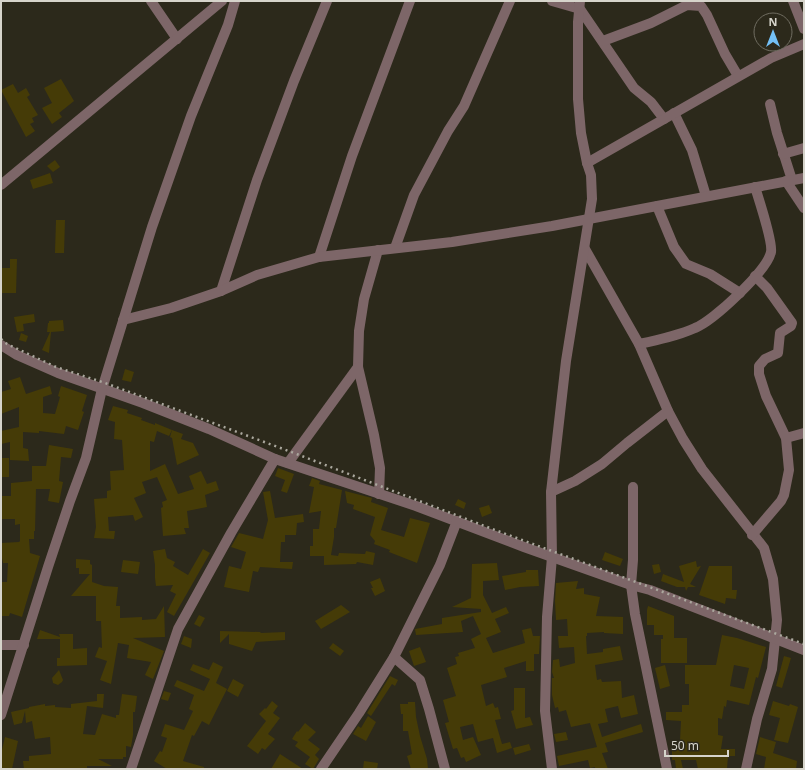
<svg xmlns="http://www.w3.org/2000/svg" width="805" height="770" viewBox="0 0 805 770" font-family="'Noto Sans',sans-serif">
<rect width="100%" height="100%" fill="#2c291b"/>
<g fill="#453b07" fill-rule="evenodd">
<path d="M61 79 74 101 59 113 62 117 52 124 42 108 52 103 44 88Z"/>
<path d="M13 84 18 93 26 88 30 95 27 97 38 115 32 118 34 122 30 124 35 131 26 137 1 90Z"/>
<path d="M55 160 60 167 53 172 47 166Z"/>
<path d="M50 173 53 183 33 189 30 180Z"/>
<path d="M56 220H65L64 253H55Z"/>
<path d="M10 259H17L16 293H1V268H10Z"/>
<path d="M34 314 35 322 23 324 24 331 17 332 14 317Z"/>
<path d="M63 320 64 331 51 332 49 353 42 350 50 332H47L48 323H49V321Z"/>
<path d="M21 333 28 336 26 342 19 340Z"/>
<path d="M125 369 134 372 131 382 122 380Z"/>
<path d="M20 377 26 394 50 386 52 394 43 397V413L55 414 60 397 58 396 61 386 87 395 82 411 84 412 78 430 66 426 64 434 39 431V433L23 432V448L28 449 29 461 10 460V442L1 444V431L19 427V407L1 414V392L11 389 8 381Z"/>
<path d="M113 406 128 410 127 413 142 418 141 420 155 425V423L172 430 169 436 157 431 154 442 150 441V471L165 464 178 494 194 489 189 476 201 471 207 484 216 481 219 490 205 495 207 507 187 511 189 528H184L186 534 163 536 161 508 163 507 162 502 167 500 157 477 142 482 146 493 134 498 143 517 135 521 133 515 108 517 109 531H115L114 539 94 538 96 527 94 499 107 498V491L111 490 110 471 124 470 122 440 114 439 115 422 108 420Z"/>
<path d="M172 430 183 434 181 439 193 443 199 455 177 465 172 438 170 437Z"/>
<path d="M49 445 73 449 71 458 61 457 59 481 63 482 59 503 48 501 50 489H36L35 531H34V539H29L30 553 40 556 22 617 10 613 9 616H1L2 599H1V582H7L8 563H3L2 558H1V543L19 542 20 541V524L15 525V519H1L2 496H11V483L32 481V466H46Z"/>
<rect x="1" y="458" width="8" height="19"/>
<path d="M278 468 294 474 287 493 281 491 285 480 275 476Z"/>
<path d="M312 478 320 481 319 484 342 490 336 528H334V537L331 555 338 556 339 553 365 554 366 551 375 553 373 565 357 562 356 564 324 565V556H310V546H313V529H319L321 511 309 513 314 487 309 486Z"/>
<path d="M270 491 275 518 303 514 304 522 297 523 296 535H285V542H281L280 562H293L292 569 260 567 258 572 253 571 249 592 224 587 229 566 241 569 246 552 231 547 239 533 263 539 268 520 263 492Z"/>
<path d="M345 491 372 498 371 502 388 508 381 530 404 537 410 518 430 523 417 563 389 552 390 550 374 544 375 541 370 535 375 517 353 509 354 505 347 503Z"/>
<path d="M458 499 466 503 464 509 455 505Z"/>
<path d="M489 505 492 513 482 517 479 508Z"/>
<path d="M165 549 167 558 175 562 173 566 188 575 203 549 210 553 174 616 167 612 176 594 170 591 173 585 156 586 155 578V565L153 551Z"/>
<path d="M605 552 623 559 620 566 602 560Z"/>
<path d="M76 559 90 560V564L92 565V582L104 586 118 587 116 606H120V618L142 617V620L156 619 164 606 165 637 133 638 164 651 153 679 145 675 151 662 127 658 129 645 118 643 111 684 100 680 107 661 95 657 99 647 102 648 101 621H96V596H71L90 574H79V568H76Z"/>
<path d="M123 560 140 562 138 574 121 572Z"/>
<path d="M696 561 697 567 701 566 690 584 696 587H688L686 591 685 587H677L661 581 663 574 684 582 679 566Z"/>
<path d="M497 563 499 580 483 581V595L492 613 506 607 509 613 495 619 501 632 486 638 493 653 525 643 522 630 531 628 533 636H540L539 654H534V671H526V661L504 668 507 677 481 685 486 706 493 703 495 708 498 707 501 719 495 720 502 744 510 742 512 748 497 753 493 738 478 742 473 724 460 727 463 740 473 737 481 755 466 762 464 757 461 758 457 748 453 749 445 723 449 722 443 700 456 696 447 668 457 664 455 657 459 656 458 653 475 648 471 639 481 634 473 616 461 621 463 632 416 635 415 629 442 624V618L481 612V609L452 607 471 598 472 564Z"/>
<path d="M659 564 661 572 654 574 652 565Z"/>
<path d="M709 566H732V590H737L736 599 726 598 725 604 699 595Z"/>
<path d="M526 570H538L539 586 520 587 505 590 502 576 526 572Z"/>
<path d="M380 578 385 591 375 596 371 588H373L370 582Z"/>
<path d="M578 581 576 589 584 588V594L600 597 596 616 623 617V634L604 633V632L587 633V636H586L587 654 603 652V649L620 646 623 660 595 665 597 680 601 679 602 682 621 681 622 698 634 695 638 714 621 718 618 706 605 709 608 722 598 724 602 737 641 724 643 732 605 743 608 752 602 753 608 769H595V767L590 768 588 760 559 766 557 756 597 747 590 723 571 727 566 710 559 712 558 707 555 708 552 695V678H554L552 672 553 660 559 659 560 667 575 663 574 647 559 648 558 636H568L567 619 556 620 555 601 556 583Z"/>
<path d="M341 605 350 612 321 629 315 621Z"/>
<path d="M648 606 674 616V638H687V663H661V639H663V635H654V625H647V610Z"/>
<path d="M199 615 205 618 200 627 194 624Z"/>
<path d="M40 630 60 637 59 634H73V649L87 648V665L57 666V658H60V639H37Z"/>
<path d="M220 631 260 632 261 633 285 632V640L256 642 252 651 229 644V634L220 643Z"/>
<path d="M722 635 737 638 766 647 758 678 756 677 749 705 727 700 726 707 724 706 722 719 718 718V735L723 736 721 749H735V756H728L727 769H698L696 760H681L683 769H676L675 760H672V751H675V741H680L681 721 666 720V712H682V705H689V684H685V665H716ZM734 665 749 668 744 689 730 686Z"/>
<path d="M184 636 192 639 191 648 181 644Z"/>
<path d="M333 643 344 651 340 656 329 648Z"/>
<path d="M420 647 426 662 414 666 409 651Z"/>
<path d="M784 656 791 658 782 688 776 686Z"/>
<path d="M213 662 223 667 216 683 227 689 209 725 202 721 194 736 192 735 183 761 204 767V769H167L154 761 160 751 162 752 167 738 161 736 165 724 184 730 193 711 189 709 194 695 174 686 177 680 204 691 210 679 190 670 193 664 209 670Z"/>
<path d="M665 665 670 686 660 689 655 668Z"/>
<path d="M59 670 63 680 62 682 58 685 53 683 52 678Z"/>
<path d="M390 676 398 680 395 686 392 684 371 716 367 713Z"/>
<path d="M233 679 244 685 238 697 227 691Z"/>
<path d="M514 688H525V718L530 717 533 725 516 729 511 711 514 710Z"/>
<path d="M164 691 171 693 168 701 161 699Z"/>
<path d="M97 694H104L103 708 87 706 83 734 95 735 102 714 116 718V715H119L122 694 137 696 135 712H133V735L131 747 126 746V757H123V759H98L112 766H87V769H24L23 761H29V756L51 754 50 737 35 739 32 721 26 723 25 711 22 723 14 725 11 712 29 708V707L45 704V706L55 705V707L71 708V704L97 701Z"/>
<path d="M272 701 278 706 273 713 280 718 268 734 275 739 265 750 262 748 258 754 247 746 266 721 259 714 265 708 266 709Z"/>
<path d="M773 701 789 706 790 704 798 707 788 743 774 740 780 718 769 715Z"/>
<path d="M408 702H415L416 717 420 736 427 759 428 769H411L407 756 412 754 408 731H403V714H401L400 704H408Z"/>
<path d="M368 716 376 722 366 741 353 734 358 726 361 728Z"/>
<path d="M305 723 316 732 308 740 320 749 315 755 319 759 313 769 305 764 310 757 295 746 298 742 292 739 297 731 298 732Z"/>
<path d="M566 732 568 740 556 742 554 734Z"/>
<path d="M5 737 18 741 12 769H1V754Z"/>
<path d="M760 737 776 742 773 753 797 761 796 769H764L766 757 756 754Z"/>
<path d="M529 744 531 750 515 755 513 748Z"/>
<path d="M280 754 303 769H271Z"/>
<path d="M364 761 378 763 377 769H363Z"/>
</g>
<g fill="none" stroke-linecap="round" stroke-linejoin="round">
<g stroke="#7d6668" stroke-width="10">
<path d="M151 1 177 39"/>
<path d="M552 1 580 9 634 88 651 102 664 119"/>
<path d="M793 1 804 29"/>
<path d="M603 41 651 23 687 5 701 6 707 15 725 54 738 76"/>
<path d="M770 104 777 133 792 180"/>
<path d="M674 113 692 150 706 196"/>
<path d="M783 154 804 148"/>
<path d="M587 163 771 58 804 44"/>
<path d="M786 181 804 208"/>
<path d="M1 185 222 1"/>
<path d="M657 206 674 247 686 264 710 274 740 293"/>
<path d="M395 248 414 195 448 131 464 106 510 1"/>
<path d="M585 249 639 344 668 411 683 439 702 469 764 548 773 579 777 620 772 669 757 719 746 769"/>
<path d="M378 250 364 299 359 331 358 367 374 435 380 468 379 494"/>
<path d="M319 257 352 156 410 1"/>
<path d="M221 291 257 180 294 81 327 1"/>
<path d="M123 320 171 308 221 291 257 275 319 257 452 242 552 226 804 178"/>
<path d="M639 344C658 340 677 336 695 328 713 321 767 271 771 252 773 242 759 200 755 187"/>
<path d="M1 345 17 355 58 373 143 403 209 429 275 459 416 506 524 547 631 585 650 590 804 650"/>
<path d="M786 438 804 433"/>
<path d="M288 463 358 367"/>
<path d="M633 487V560L631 585 635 614 667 769"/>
<path d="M551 492 575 481 602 464 627 443 668 411"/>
<path d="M752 535 781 501 784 495 789 470 786 438 766 396 759 374V366L765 359 778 353 780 333 791 326 792 323 767 288 755 276"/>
<path d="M1 645H24"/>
<path d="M1 715 48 567 70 501 86 458 102 389 152 227 191 116 228 25 235 1"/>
<path d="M131 769 178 629 231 533 275 459"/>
<path d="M321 769 359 713 394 657"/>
<path d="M445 769 429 709 420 680 394 657 440 565 457 521"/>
<path d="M552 769 545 711 547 617 552 557 551 492 566 361 592 199 591 175 587 163 581 133 578 99V22L580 1"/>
</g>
<path stroke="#aba89e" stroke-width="2.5" stroke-dasharray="2 4" stroke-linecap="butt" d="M1 339 7 344 56 367 105 383 294 453 495 530 804 644"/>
</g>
<rect width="805" height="770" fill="none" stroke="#d6d4cb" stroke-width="4"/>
<g transform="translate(773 32)"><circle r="19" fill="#2c291b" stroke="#706d61"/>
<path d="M0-3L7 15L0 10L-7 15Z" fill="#73c0f6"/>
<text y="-6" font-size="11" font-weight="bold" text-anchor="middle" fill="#d6d4cb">N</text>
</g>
<path d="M665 750v6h63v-6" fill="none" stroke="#d6d4cb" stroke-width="2"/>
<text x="671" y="750" font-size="12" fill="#d6d4cb" stroke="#2c291b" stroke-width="3" paint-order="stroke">50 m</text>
</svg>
